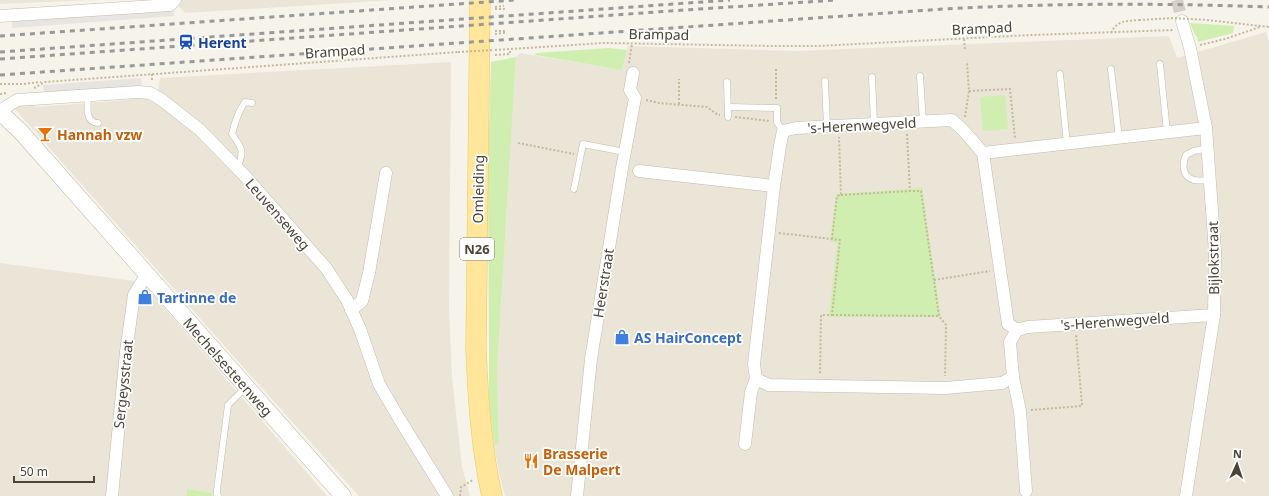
<svg xmlns="http://www.w3.org/2000/svg" width="1269" height="496" viewBox="0 0 1269 496" font-family="'Noto Sans',sans-serif">
<rect width="100%" height="100%" fill="#f6f3ea"/>
<g fill="#ebe5d7">
<path d="M0 0H93L0 4Z"/>
<path d="M173 0H393L185 13Z"/>
<path d="M1266 32 1269 44V496H505L500 477 494 445 499 443 497 371 516 57 520 53 622 70 628 46 796 51 1169 36 1177 58Z"/>
<path d="M451 62 449 308 452 377 462 467 470 496H359L251 376 14 108 31 103 36 107 128 100 133 96 144 97 157 102 160 78Z"/>
<path d="M0 263 142 282 327 496H212V493L187 489 186 496H0Z"/>
</g>
<g fill="#cfeeaf">
<path d="M1190 23 1234 26 1233 33 1198 42 1197 37 1195 35Z"/>
<path d="M609 48 627 50 622 70 535 55 536 53Z"/>
<path d="M516 57 497 371 499 443 494 445 489 401V344L488 169 491 62Z"/>
<path d="M1005 95 1008 129 983 131 980 97Z"/>
<path d="M922 188 941 317H829L837 242H830L836 194Z"/>
<path d="M187 489 212 493V496H186Z"/>
</g>
<g fill="#e7e5e1">
<path d="M173 7 174 16 12 28V18Z"/>
<path d="M141 78 142 87 44 93 43 85Z"/>
</g>
<g fill="none" stroke-linecap="round" stroke-linejoin="round">
<path stroke="#d4d0c6" stroke-width="12" stroke-dasharray="12 6" stroke-linecap="butt" d="M1177 0 1182 21"/>
<g stroke="#c3bbab" stroke-width="7">
<g id="service">
<path d="M1160 64 1167 132"/>
<path d="M1111 69 1119 138"/>
<path d="M1060 74 1067 144"/>
<path d="M920 76 923 122"/>
<path d="M872 77 874 124"/>
<path d="M825 81 827 126"/>
<path d="M727 82 728 117"/>
<path d="M88 95C88 105 84 122 98 123"/>
<path d="M728 107 777 108V122L783 131"/>
<path d="M1208 148 1194 151 1186 155C1182 164 1182 177 1194 180 1199 181 1205 180 1210 180"/>
<path d="M237 168C245 152 242 148 232 134 234 125 239 110 245 102L252 103"/>
<path d="M574 189 583 144 625 152"/>
<path d="M218 496 217 494V490L228 405 246 387"/>
</g>
</g>
<g stroke="#c3bbab" stroke-width="13">
<g id="minor">
<path d="M0 16 170 5 175 0"/>
<path d="M1182 21 1190 48 1206 128 1215 252 1214 315 1186 496"/>
<path d="M0 111 17 100 138 92 150 93 162 100 200 130 244 175 326 268 347 300 360 329 379 384 400 420 447 496"/>
<path d="M1206 128 983 153 963 130 952 120 796 128 783 131 780 146 774 186 754 364 756 379 769 385 945 388 1002 383 1013 377 1010 342 1017 330 1028 327 1075 324 1214 315"/>
<path d="M983 153 1008 324 1017 330"/>
<path d="M639 171 774 186"/>
<path d="M351 310 362 301 369 273 386 173"/>
<path d="M1013 377 1020 411 1026 491"/>
<path d="M745 444 751 392 756 379"/>
<path d="M112 496 126 352 134 295 146 275"/>
<path d="M577 496 591 359 622 168 635 98 630 90 633 73"/>
</g>
</g>
<g stroke="#c3bbab" stroke-width="17">
<g id="tertiary">
<path id="s1" d="M0 112 21 132 343 496"/>
</g>
</g>
<g stroke="#efc95e" stroke-width="21">
<path id="primary" d="M480 0 476 348C478 398 481 447 492 496"/>
</g>
<g stroke="#c6b89b" stroke-width="2" stroke-dasharray="2 2" stroke-linecap="butt">
<path d="M495 7 504 6"/>
<path d="M495 9H504V7"/>
<path d="M1207 20 1269 27"/>
<path d="M495 31H504V32"/>
<path d="M1111 33C1117 20 1127 21 1139 20"/>
<path d="M495 34 504 33V32"/>
<path d="M964 39 965 50"/>
<path d="M1200 45 1225 39 1260 27"/>
<path d="M495 50 604 43 772 46H818L1031 35 1174 30"/>
<path d="M495 55 510 54V49"/>
<path d="M629 63 632 44"/>
<path d="M776 69V101"/>
<path d="M152 74V82"/>
<path d="M0 84H24L41 82"/>
<path d="M34 88 45 82 458 52"/>
<path d="M969 91 1010 89 1015 138"/>
<path d="M0 94 6 93"/>
<path d="M646 100 659 103 707 107 718 115H720"/>
<path d="M679 104V79"/>
<path d="M735 117 770 121"/>
<path d="M965 117 969 91 967 63"/>
<path d="M907 134 910 191H921L939 316 946 325 945 376"/>
<path d="M518 143 574 154"/>
<path d="M841 195 910 191"/>
<path d="M779 233 840 240 832 315H821L820 375"/>
<path d="M832 239 837 196 841 195 839 137"/>
<path d="M934 280 990 271"/>
<path d="M832 315 939 316"/>
<path d="M1031 410 1082 406 1076 335"/>
<path d="M460 496 461 487 473 480"/>
</g>
<use href="#service" stroke="#fff" stroke-width="6"/>
<use href="#minor" stroke="#fff" stroke-width="12"/>
<use href="#tertiary" stroke="#fff" stroke-width="16"/>
<use href="#primary" stroke="#ffe69a" stroke-width="20"/>
<g stroke="#999" stroke-width="3" stroke-dasharray="5 5" stroke-linecap="butt">
<path d="M0 36 515 0"/>
<path d="M0 52 730 0"/>
<path d="M0 59 684 10 837 0"/>
<path d="M0 75 944 9C1052 3 1161 3 1269 7"/>
</g>
<g stroke="#c6b89b" stroke-width="2" stroke-dasharray="2 2" stroke-linecap="butt">
<path d="M1139 20 1174 18 1207 20"/>
<path d="M458 52 494 50"/>
</g>
</g>
<defs>
<g id="station-bare" transform="scale(1.2)"><path d="M-3-6H3Q5-6 5-4V2Q5 4 3 4L4.5 6H3L1.5 4h-3L-3 6H-4.5L-3 4Q-5 4-5 2V-4Q-5-6-3-6ZM-3.5-4v3h7v-3ZM-3.5 1v1.5H-2V1ZM2 1v1.5H3.5V1Z" fill="#1a4fb4" stroke="#fff" stroke-width="2.5" paint-order="stroke"/></g>
<g id="bar-bare" transform="scale(1.2)"><path d="M-6-5H6L.8 .8V4.5H3.5V6h-7V4.5H-.8V.8Z" fill="#e8710a" stroke="#fff" stroke-width="2.5" paint-order="stroke"/></g>
<g id="shop-bare" transform="scale(1.2)"><path d="M-5-2.5h2.3a2.7 3.5 0 0 1 5.4 0H5L5.5 6h-11ZM-1.5-2.5h3a1.5 2.3 0 0 0-3 0Z" fill="#3f7fe0" stroke="#fff" stroke-width="2.5" paint-order="stroke"/></g>
<g id="restaurant-bare" transform="scale(1.2)"><path d="M-5-6h1v4h1v-4h1v4h1v-4h1v5L-1.5 .5V6h-2V.5L-5-1ZM5-6V6H3V1.5H1.5Q1.5-4 5-6Z" fill="#e8710a" stroke="#fff" stroke-width="2.5" paint-order="stroke"/></g>
</defs>
<g fill-rule="evenodd">
<use href="#station-bare" x="186" y="42"/>
<use href="#bar-bare" x="45" y="134"/>
<use href="#shop-bare" x="145" y="297"/>
<use href="#shop-bare" x="622" y="337"/>
<use href="#restaurant-bare" x="531" y="461"/>
</g>
<g text-anchor="middle" dominant-baseline="central" stroke-width="3.5" stroke-linejoin="round" paint-order="stroke">
<rect fill="#fff" stroke="#817c73" stroke-width="1" x="460" y="238" width="34" height="22" rx="3"/>
<g font-size="13" font-weight="bold" fill="#4b4437">
<text x="477" y="249">N26</text>
</g>
<g font-size="14" fill="#4b4437" stroke="#fff">
<text transform="translate(982 28) rotate(-3)">Brampad</text>
<text transform="translate(659 34) rotate(1)">Brampad</text>
<text transform="translate(335 51) rotate(-4)">Brampad</text>
<text transform="translate(862 125) rotate(-3)">'s-Herenwegveld</text>
<text transform="translate(478 189) rotate(-89)">Omleiding</text>
<text transform="translate(278 214) rotate(49)">Leuvenseweg</text>
<text transform="translate(1213 258) rotate(-91)">Bijlokstraat</text>
<text transform="translate(603 283) rotate(-81)">Heerstraat</text>
<text transform="translate(1115 321) rotate(-4)">'s-Herenwegveld</text>
<text stroke="none"><textPath href="#s1" startOffset="342">Mechelsesteenweg</textPath></text>
<text transform="translate(123 384) rotate(-84)">Sergeysstraat</text>
</g>
<g font-size="14" font-weight="bold" fill="#164399" stroke="#fff" text-anchor="start">
<text x="198" y="42">Herent</text>
</g>
<g font-size="14" font-weight="bold" fill="#c56008" stroke="#fff" text-anchor="start">
<text x="57" y="134">Hannah vzw</text>
<text x="543" y="453">Brasserie<tspan x="543" dy="16">De Malpert</tspan></text>
</g>
<g font-size="14" font-weight="bold" fill="#366cbe" stroke="#fff" text-anchor="start">
<text x="157" y="297">Tartinne de</text>
<text x="634" y="337">AS HairConcept</text>
</g>
</g>
<g transform="translate(1237 464) rotate(3)" stroke="#ffffff" stroke-width="3" paint-order="stroke">
<path d="M0-3L7 15L0 10L-7 15Z" fill="#4b4437"/>
<text y="-6" font-size="11" font-weight="bold" text-anchor="middle" fill="#4b4437">N</text>
</g>
<path d="M14 476v6h80v-6" fill="none" stroke="#4b4437" stroke-width="2"/>
<text x="20" y="476" font-size="12" fill="#4b4437" stroke="#ffffff" stroke-width="3" paint-order="stroke">50 m</text>
</svg>
